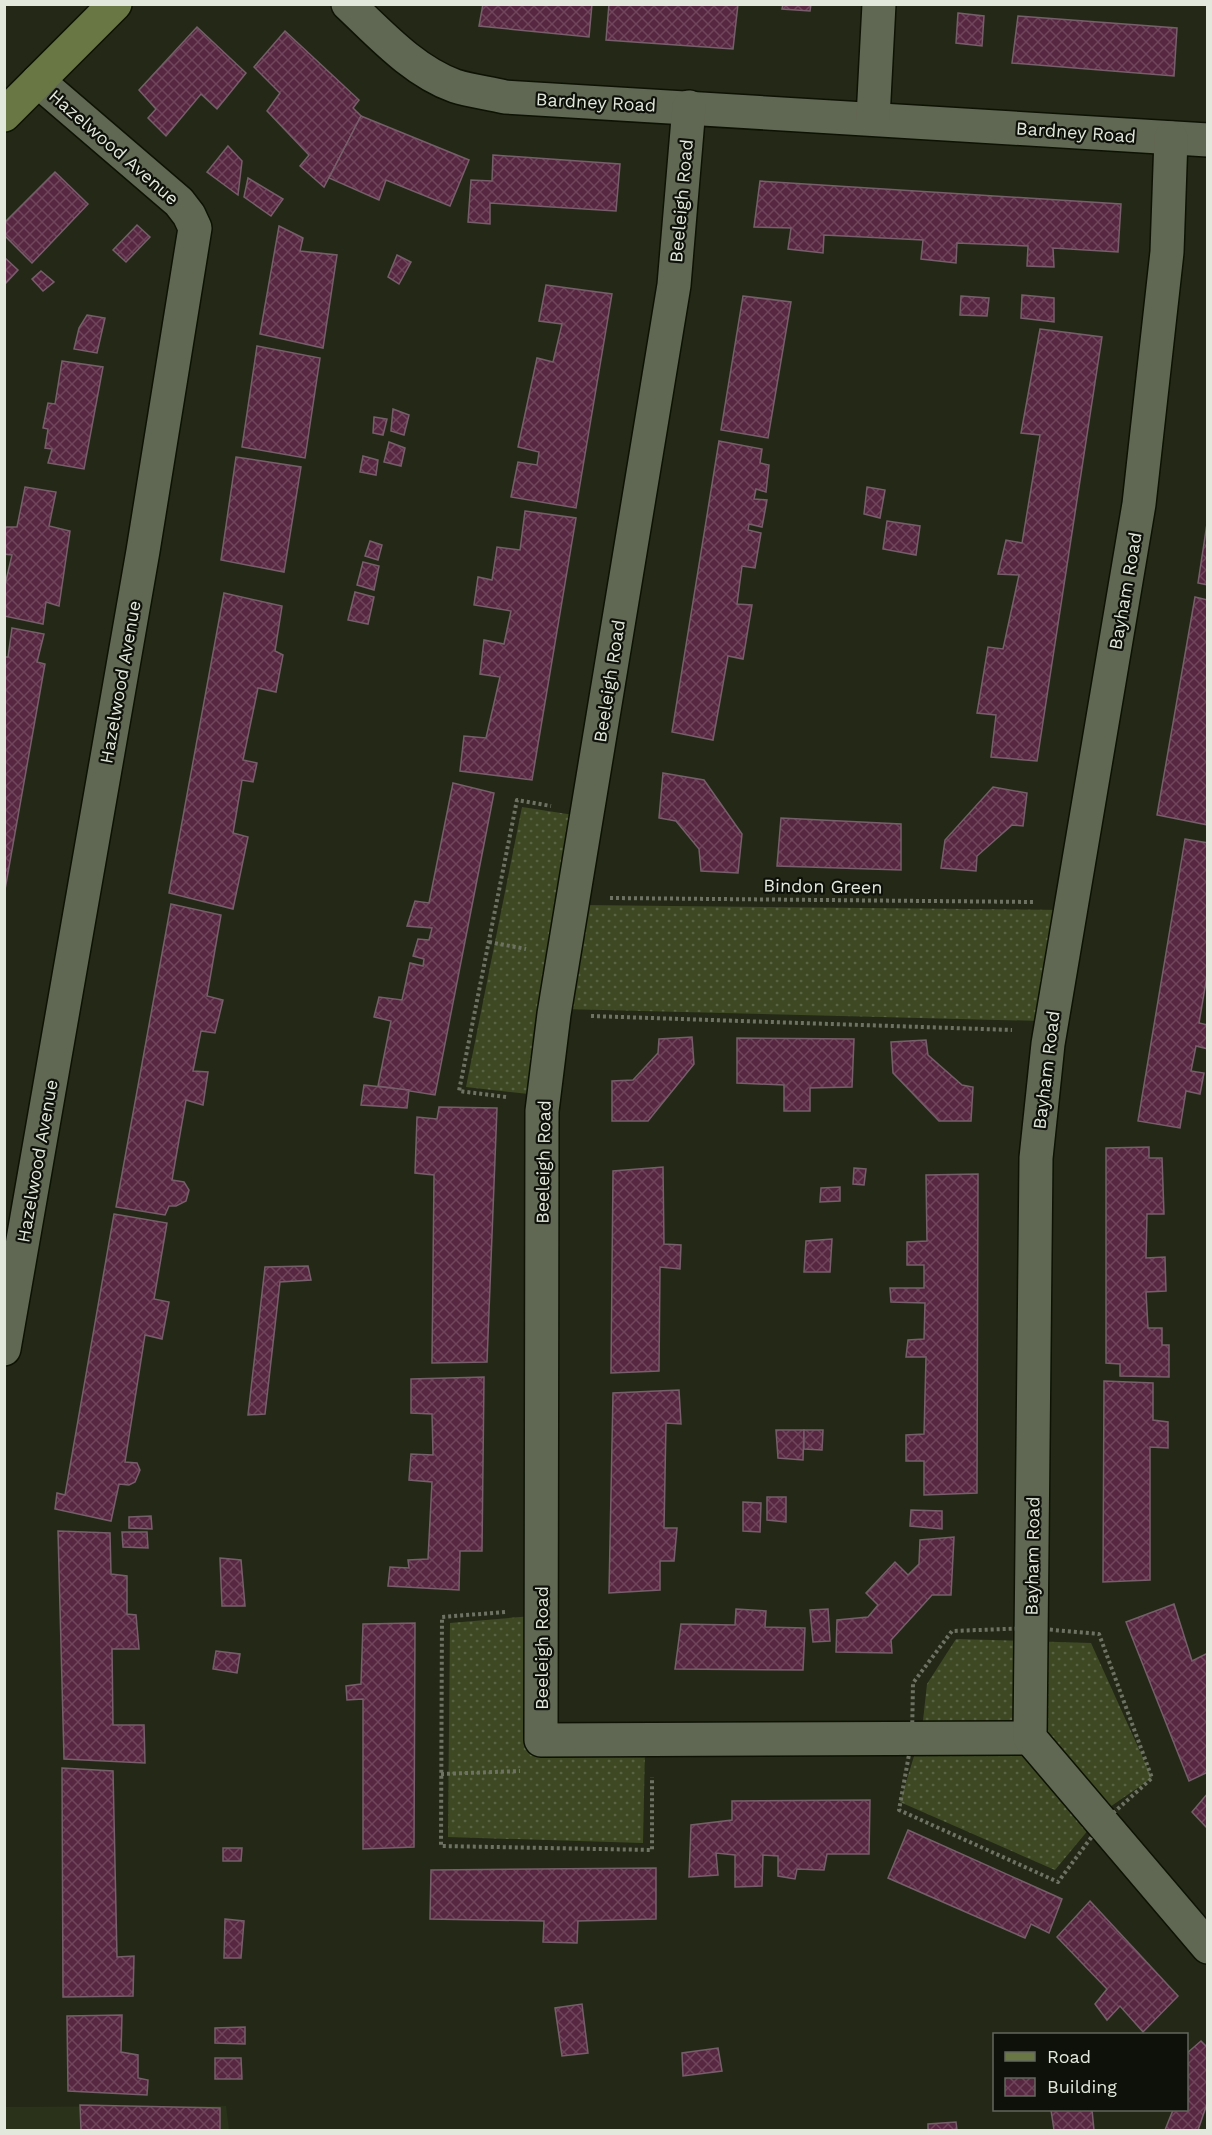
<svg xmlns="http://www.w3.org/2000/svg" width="1212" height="2135" viewBox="0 0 1212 2135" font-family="'Work Sans',sans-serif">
<defs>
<pattern id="grass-dots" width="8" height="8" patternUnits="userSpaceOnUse" patternTransform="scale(1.5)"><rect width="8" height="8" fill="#3e4924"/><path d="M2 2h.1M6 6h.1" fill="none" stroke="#5a6343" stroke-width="1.8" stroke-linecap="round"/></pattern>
<pattern id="building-cross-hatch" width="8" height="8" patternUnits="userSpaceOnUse" patternTransform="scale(1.5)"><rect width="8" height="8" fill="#572641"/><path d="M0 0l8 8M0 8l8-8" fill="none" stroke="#6f465c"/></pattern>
</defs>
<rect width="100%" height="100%" fill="#242917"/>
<path fill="#2a3219" d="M226 2106 229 2130H5L4 2107Z"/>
<g fill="url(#grass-dots)">
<path d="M522 807 580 816 538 1095 466 1087Z"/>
<path d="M579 905 1065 910 1041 1021 563 1009Z"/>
<path d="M533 1616 534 1745 645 1748 643 1843 448 1837 450 1623Z"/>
<path d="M956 1639 1091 1643 1152 1778 1104 1811 1055 1870 900 1802 922 1730 927 1684Z"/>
</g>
<g fill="url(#building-cross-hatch)" stroke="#765f6a" stroke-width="1.5">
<path d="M483 4H592L589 37 479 26Z"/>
<path d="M609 4H738L733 49 606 40Z"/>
<path d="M783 4H811L810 11 782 9Z"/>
<path d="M958 13 984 16 982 46 956 43Z"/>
<path d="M1018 16 1177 28 1174 76 1012 63Z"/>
<path d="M197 27 246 73 217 109 201 94 166 136 148 118 156 109 139 90Z"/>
<path d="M285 31 359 100 353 108 361 116 324 187 300 166 309 155 267 111 280 93 254 67Z"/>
<path d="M361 116 469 160 450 206 386 180 379 200 329 178Z"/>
<path d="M228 146 242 161 238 195 207 172Z"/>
<path d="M493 155 620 164 616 211 490 203V224L468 222 471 180 492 181Z"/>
<path d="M55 172 88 204 32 263 4 235V223Z"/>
<path d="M248 178 283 199 271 216 244 197Z"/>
<path d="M760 181 1121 204 1118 252 1053 248 1054 267 1027 266 1028 246 957 243 956 263 921 259 923 240 824 235 823 253 788 249 791 228 754 227Z"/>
<path d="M137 225 150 237 126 262 113 250Z"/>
<path d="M279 226 303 238 300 251 337 255 323 348 260 334Z"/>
<path d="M397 255 411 262 399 284 388 277Z"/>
<path d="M4 257 18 270 4 285Z"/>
<path d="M41 271 54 282 43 291 32 279Z"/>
<path d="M546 285 612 294 576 508 511 497 518 462 537 465 539 452 518 447 537 358 553 362 562 324 539 321Z"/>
<path d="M1022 295 1054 298V322L1021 318Z"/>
<path d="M743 296 791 302 768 438 721 430Z"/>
<path d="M961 296 989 298 987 316 960 315Z"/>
<path d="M87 315 105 318 97 353 74 349 79 328Z"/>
<path d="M1040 329 1102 337 1037 761 991 757 996 715 977 713 988 647 1003 649 1019 575 998 574 1006 540 1022 543 1040 435 1021 433Z"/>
<path d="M257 346 320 358 305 458 242 447Z"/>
<path d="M62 361 103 367 84 469 48 463 52 449 45 448 48 429 43 428 48 403 55 404Z"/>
<path d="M393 409 409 415 404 435 391 431Z"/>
<path d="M374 417 387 419 383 435 373 433Z"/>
<path d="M719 441 762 449 760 463 769 465 766 492 756 489 754 499 767 500 762 527 749 524 748 530 761 533 755 568 742 566 737 604 752 605 743 659 728 656 713 740 672 732Z"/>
<path d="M389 442 405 448 401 466 384 462Z"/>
<path d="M363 456 378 460 376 475 360 472Z"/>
<path d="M236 457 301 467 284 572 221 560Z"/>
<path d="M25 487 56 492 49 526 70 531 59 606 46 602 43 624 4 616V589L12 555 4 554V534L6 527H17Z"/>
<path d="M867 487 885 490 880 518 864 514Z"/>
<path d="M525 511 576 518 532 780 460 771 464 736 486 738 500 677 480 674 484 640 504 644 511 611 474 605 478 577 492 580 497 547 520 550Z"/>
<path d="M1208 517V585L1198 583Z"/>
<path d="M887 521 920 526 916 555 883 549Z"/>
<path d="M370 541 382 545 378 560 365 556Z"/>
<path d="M363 562 379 566 374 590 357 585Z"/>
<path d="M355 592 374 597 368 624 348 620Z"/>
<path d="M224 593 282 606 275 651 283 655 276 692 258 688 243 760 257 763 253 782 242 780 233 833 248 837 233 909 169 893Z"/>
<path d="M1195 597 1208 600V825L1157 815Z"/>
<path d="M12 628 44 634 37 662 45 664 4 895V657H8Z"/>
<path d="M663 773 704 780 742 834 738 873 701 871 699 849 676 821 659 818Z"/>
<path d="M453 783 494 793 435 1095 378 1086 391 1021 374 1017 379 997 402 1000 410 963 423 966 424 959 413 956 418 939 429 940 432 928 407 926 415 901 429 903Z"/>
<path d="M993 787 1027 793 1023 826 1012 825 977 856 976 871 941 868 945 840Z"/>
<path d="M781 818 901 824V870L777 866Z"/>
<path d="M1185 839 1208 843V970L1199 1023 1208 1025V1049L1196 1046 1191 1071 1204 1073 1200 1094 1186 1091 1180 1128 1138 1121Z"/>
<path d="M171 904 221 915 207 996 223 1000 215 1033 201 1031 193 1071 208 1072 203 1105 186 1100 172 1180 184 1182 189 1190 186 1201 176 1206H169L165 1215 116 1207Z"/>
<path d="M692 1037 694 1064 648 1121H612V1081L633 1080 658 1053 659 1039Z"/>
<path d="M737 1038 854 1039 852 1087 810 1088V1111H784V1085L737 1083Z"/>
<path d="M926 1040 928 1055 962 1085 973 1087 971 1121H939L893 1073 891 1042Z"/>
<path d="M364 1085 409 1090 407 1108 361 1105Z"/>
<path d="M439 1107 497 1108 487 1362 432 1363 434 1175 415 1173 417 1117 437 1119Z"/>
<path d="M1149 1147V1158H1162L1164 1214H1147L1146 1258 1165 1257 1166 1291 1146 1292 1148 1328H1162V1345H1169V1377L1120 1376V1364L1106 1363V1148Z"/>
<path d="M663 1167 664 1244 681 1245 680 1269 660 1267 659 1371 611 1373 613 1171Z"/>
<path d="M854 1168 866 1169 864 1185 853 1184Z"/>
<path d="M978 1174 977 1493 924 1495V1461H906V1435L924 1434 926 1357H906L908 1340 924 1339 925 1303 891 1302 890 1288H924V1265H907V1242L927 1241 926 1175Z"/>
<path d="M840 1187V1201L820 1202 821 1188Z"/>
<path d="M114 1214 167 1223 154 1299 169 1302 162 1339 145 1335 125 1462 137 1463 140 1470 135 1482 129 1485 119 1484 111 1521 55 1509 57 1493 65 1495Z"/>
<path d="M832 1239 830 1272H804L806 1241Z"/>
<path d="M308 1266 311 1280 280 1282 265 1414 248 1415 265 1267Z"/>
<path d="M484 1377 482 1551H460L459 1590 388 1586 390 1567 409 1568 408 1560 428 1559 432 1482 409 1480 411 1454 433 1455 432 1414 411 1413V1379Z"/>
<path d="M1104 1381 1153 1383V1420L1168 1422V1448L1150 1447V1580L1103 1582Z"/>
<path d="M679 1390 681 1424 666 1423 664 1528H677L674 1561H660V1590L609 1593 613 1393Z"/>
<path d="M776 1430H804L803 1460 778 1458Z"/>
<path d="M804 1430H823L822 1450 804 1449Z"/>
<path d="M767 1497H786V1522L767 1520Z"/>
<path d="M743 1502 761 1503 760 1532 743 1531Z"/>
<path d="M911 1510 942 1511V1529L910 1526Z"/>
<path d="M151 1516 152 1529 129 1528V1517Z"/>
<path d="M58 1531 110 1533 111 1574 127 1576V1614L136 1615 139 1649H112L113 1725H144L145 1763 64 1759Z"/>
<path d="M122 1532H147L148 1548 123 1547Z"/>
<path d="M954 1537 951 1595H932L891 1640 892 1653 836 1652 837 1620 868 1617 878 1605 866 1593 895 1562 908 1575 919 1564 920 1540Z"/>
<path d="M220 1558 241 1560 245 1606H222Z"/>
<path d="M1174 1604 1192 1661 1208 1653V1772L1189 1781 1126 1622Z"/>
<path d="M736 1609 766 1611 765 1627 805 1628 803 1670 675 1669 681 1624 735 1625Z"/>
<path d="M828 1609 830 1641 813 1642 810 1610Z"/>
<path d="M415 1623 414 1847 363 1849V1699L347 1700 346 1686 361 1684 363 1624Z"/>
<path d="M216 1651 240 1654 237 1673 213 1669Z"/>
<path d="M62 1768 113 1771 117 1957 134 1956 133 1996 63 1997Z"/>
<path d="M1208 1793V1829L1192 1812Z"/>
<path d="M870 1800 869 1854H827L824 1870 797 1869 795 1879 778 1876V1856L763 1855 762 1886 735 1887V1855L716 1853 718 1875 689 1877 691 1825 732 1820V1801Z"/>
<path d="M908 1830 1062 1899 1049 1933 1031 1924 1025 1938 888 1878Z"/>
<path d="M223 1848H242L241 1861H223Z"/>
<path d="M656 1868V1919L578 1921 577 1943 543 1942 544 1921 430 1919 431 1870Z"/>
<path d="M1090 1901 1178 1996 1143 2032 1120 2006 1107 2020 1095 2004 1107 1989 1057 1937Z"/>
<path d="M225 1919 244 1921 241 1958H224Z"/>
<path d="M582 2004 588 2053 562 2056 555 2008Z"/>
<path d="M122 2015 121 2052 138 2055V2078L148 2080 147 2095 68 2091 67 2016Z"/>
<path d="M245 2027V2044L215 2043V2028Z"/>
<path d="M1201 2041 1208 2048V2101L1198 2130H1165L1173 2110H1186V2054Z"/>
<path d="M718 2048 722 2071 683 2076 682 2053Z"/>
<path d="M215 2058H241L242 2079H215Z"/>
<path d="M80 2105 220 2108V2130H81Z"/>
<path d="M1051 2110H1092L1094 2130H1054Z"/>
<path d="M956 2122 957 2130H928V2124Z"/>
</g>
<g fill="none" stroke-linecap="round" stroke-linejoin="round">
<g stroke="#0d1203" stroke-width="36">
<g id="street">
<path d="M348 4C380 34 413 71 455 86 471 91 489 93 505 97L1208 140"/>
<path d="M689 107 674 285 554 1014 542 1111 541 1740 1030 1738"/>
<path d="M873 118 879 4"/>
<path d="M1171 138 1167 252 1139 504 1048 1044 1036 1158 1030 1738 1208 1947"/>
<path d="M4 1349 143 551 195 228 189 215 179 202 38 81"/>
</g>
</g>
<g stroke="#0d1203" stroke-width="36">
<path id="secondary" d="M4 115 115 4"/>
</g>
<g stroke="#6d7263" stroke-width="4" stroke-dasharray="3 3" stroke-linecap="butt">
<path d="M610 898 1034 902"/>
<path d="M489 942 526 949"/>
<path d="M591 1016 1012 1030"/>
<path d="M506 1097 459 1091 517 800 551 806"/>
<path d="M505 1612 442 1617 441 1846 652 1850V1777"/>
<path d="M1032 1628 1099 1634 1152 1778 1102 1823 1058 1882 899 1810 912 1738 913 1683 952 1631Z"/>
<path d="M441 1774 520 1771"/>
</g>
<use href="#street" stroke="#606753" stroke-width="33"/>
<use href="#secondary" stroke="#697745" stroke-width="33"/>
</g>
<g text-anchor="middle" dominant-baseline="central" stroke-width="4.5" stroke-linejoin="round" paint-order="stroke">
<g font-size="18" fill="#e3e8dc" stroke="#0e1109">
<text transform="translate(596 102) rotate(3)">Bardney Road</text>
<text transform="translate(1076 132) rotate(4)">Bardney Road</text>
<text transform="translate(114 147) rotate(41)">Hazelwood Avenue</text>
<text transform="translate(681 201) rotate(-85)">Beeleigh Road</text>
<text transform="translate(1125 591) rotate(-80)">Bayham Road</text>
<text transform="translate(609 681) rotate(-81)">Beeleigh Road</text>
<text transform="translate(120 682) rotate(-80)">Hazelwood Avenue</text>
<text transform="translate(823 886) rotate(1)">Bindon Green</text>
<text transform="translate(1046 1070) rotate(-83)">Bayham Road</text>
<text transform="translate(37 1161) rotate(-80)">Hazelwood Avenue</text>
<text transform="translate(543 1162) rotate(-89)">Beeleigh Road</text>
<text transform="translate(1032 1556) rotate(-89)">Bayham Road</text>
<text transform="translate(541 1648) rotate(-90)">Beeleigh Road</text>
</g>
</g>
<rect width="1212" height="2135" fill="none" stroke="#e3e8dc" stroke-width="12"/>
<rect x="993" y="2033" width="195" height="78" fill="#0e1109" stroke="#63675d" stroke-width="1.5"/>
<rect x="1005" y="2052" width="30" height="9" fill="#697745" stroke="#63675d" stroke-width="1.5"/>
<text x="1047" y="2063" font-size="18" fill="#e3e8dc">Road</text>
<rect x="1005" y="2078" width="30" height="18" fill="url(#building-cross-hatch)" stroke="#63675d" stroke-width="1.5"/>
<text x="1047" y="2093" font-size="18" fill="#e3e8dc">Building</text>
</svg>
